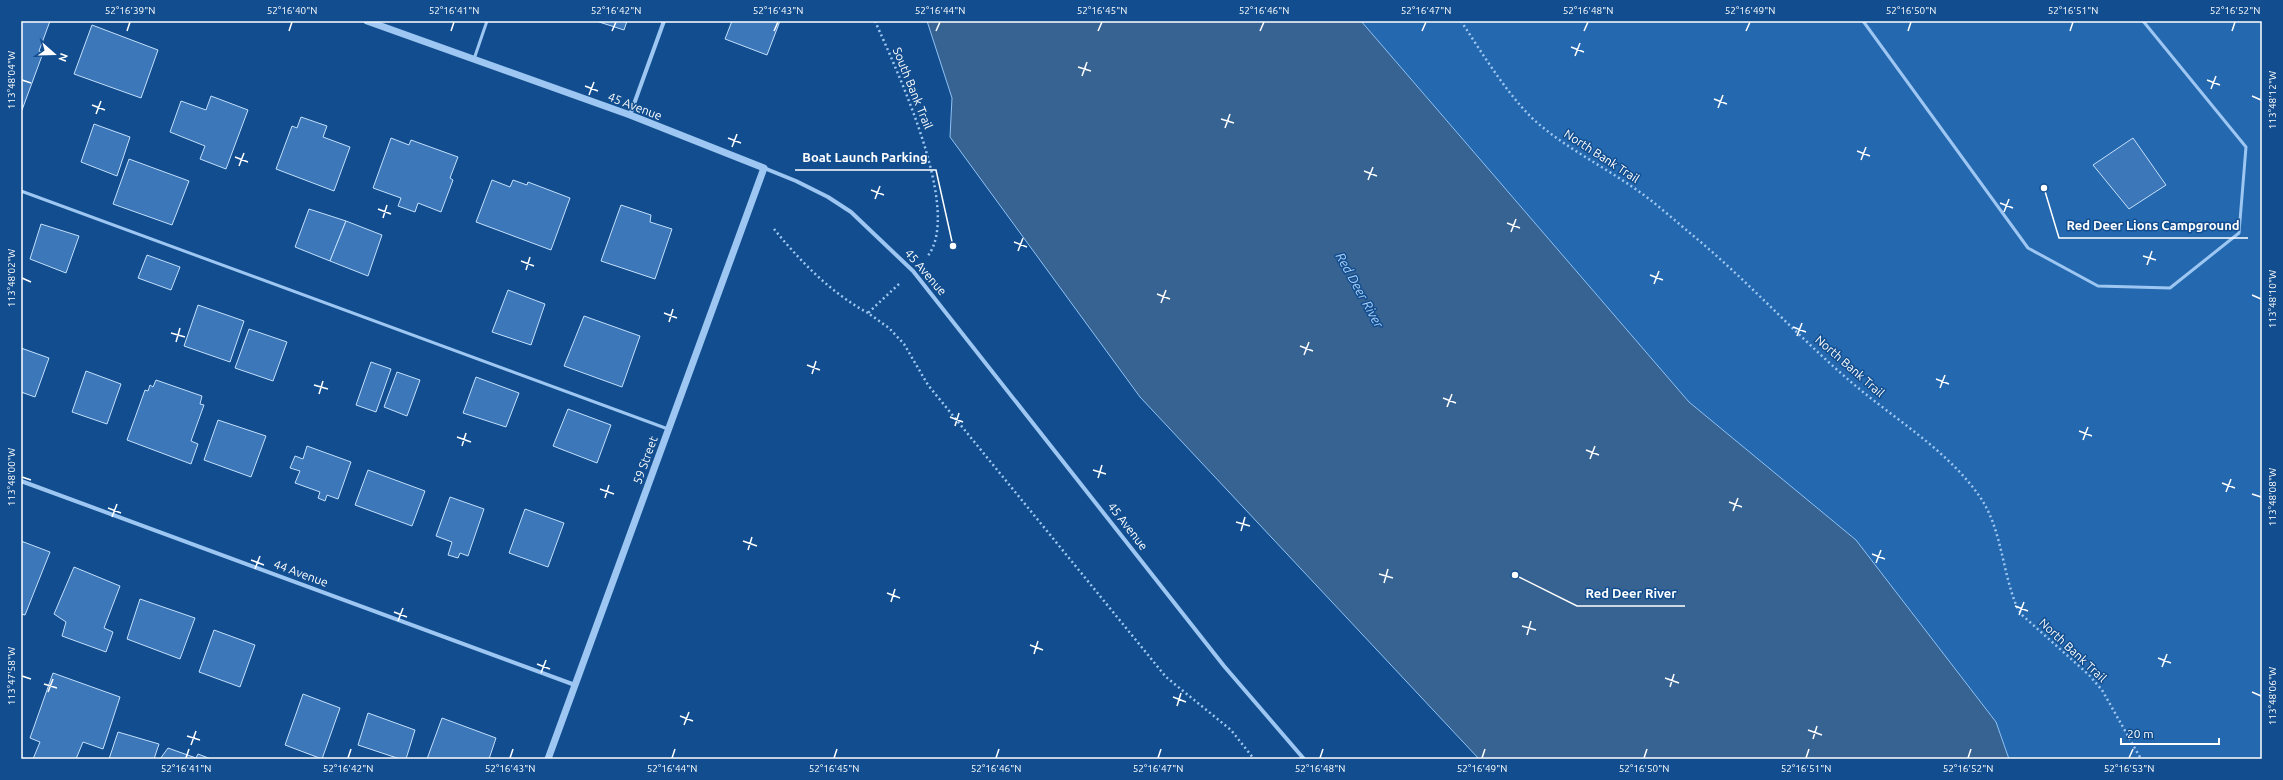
<svg xmlns="http://www.w3.org/2000/svg" width="2283" height="780" viewBox="0 0 2283 780" font-family="Ubuntu,sans-serif">
<rect width="100%" height="100%" fill="#124e8f"/>
<path fill="#2468af" d="M1361 21H2262V759H2009L1996 722 1856 540 1689 402Z"/>
<path fill="#376393" stroke="#8fc2f5" d="M927 21H1361L1689 402 1856 540 1996 722 2009 759H1479L1140 397 950 137 952 98Z"/>
<g fill="#3b77b9" stroke="#c4e0fd">
<path d="M21 21H50L39 51 43 53 22 110Z"/>
<path d="M596 21H627L624 30Z"/>
<path d="M732 21H780L767 55 725 39Z"/>
<path d="M92 25 158 50 141 98 74 74Z"/>
<path d="M211 96 248 110 226 169 200 159 205 146 170 132 181 101 206 110Z"/>
<path d="M301 117 327 126 323 137 350 147 334 191 276 169 292 126 297 128Z"/>
<path d="M94 124 130 137 117 176 81 162Z"/>
<path d="M391 138 409 145 411 140 458 157 450 178 453 180 441 212 418 203 415 212 398 206 401 198 373 188Z"/>
<path d="M2133 138 2166 185 2129 209 2093 165Z"/>
<path d="M129 159 189 181 172 225 113 204Z"/>
<path d="M492 180 510 187 513 180 527 185 528 182 570 198 551 250 476 222Z"/>
<path d="M621 205 651 215 650 222 672 229 655 279 601 261Z"/>
<path d="M309 209 346 221 330 261 295 247Z"/>
<path d="M346 221 382 235 368 276 330 261Z"/>
<path d="M41 224 79 236 66 273 30 259Z"/>
<path d="M147 255 180 267 171 290 138 278Z"/>
<path d="M508 290 545 304 531 345 492 332Z"/>
<path d="M198 305 244 321 230 362 184 346Z"/>
<path d="M584 316 640 336 622 387 564 366Z"/>
<path d="M249 329 287 342 273 381 235 368Z"/>
<path d="M21 348 49 358 35 397 21 392Z"/>
<path d="M371 362 391 369 376 412 356 405Z"/>
<path d="M86 371 121 384 107 424 72 412Z"/>
<path d="M397 372 420 380 407 416 384 407Z"/>
<path d="M476 377 519 393 506 427 463 413Z"/>
<path d="M156 380 202 396 200 404 204 405 191 441 198 444 191 464 127 440 145 390 148 391 150 385 153 387Z"/>
<path d="M568 409 611 425 597 463 553 446Z"/>
<path d="M218 420 266 436 251 477 204 460Z"/>
<path d="M307 446 351 462 338 499 327 495 325 501 318 498 320 492 295 483 300 471 290 468 295 456 303 459Z"/>
<path d="M368 470 425 491 412 526 355 505Z"/>
<path d="M450 497 484 509 468 556 460 553 458 558 448 555 452 542 436 536Z"/>
<path d="M525 509 564 523 548 567 509 553Z"/>
<path d="M21 541 50 552 25 615 21 614Z"/>
<path d="M74 567 120 586 104 628 113 632 106 652 62 636 66 622 54 614Z"/>
<path d="M140 599 195 618 180 659 127 639Z"/>
<path d="M214 630 255 645 240 687 199 672Z"/>
<path d="M53 673 120 697 103 749 83 742 76 759H33L40 742 30 738Z"/>
<path d="M303 694 340 708 322 759 285 745Z"/>
<path d="M368 713 415 730 406 759H400L358 745Z"/>
<path d="M442 718 496 738 489 759H427Z"/>
<path d="M118 732 159 744 154 759H109Z"/>
<path d="M168 748 196 758 198 754 211 759H160Z"/>
</g>
<g fill="none" stroke-linecap="round" stroke-linejoin="round">
<g stroke="#9dc7f2" stroke-width="2.5" stroke-dasharray="2 3" stroke-linecap="butt">
<path d="M875 21C896 69 964 212 927 257"/>
<path d="M1461 21C1482 53 1505 91 1532 118 1561 145 1599 164 1631 186 1654 201 1675 221 1696 238 1752 285 1801 340 1857 387 1899 422 1949 452 1980 497 2002 529 2002 572 2017 607L2022 615 2089 675 2102 690 2141 759"/>
<path d="M774 229C800 261 831 293 868 313"/>
<path d="M899 284 868 313 889 328 904 344 928 385 1166 677 1231 730 1254 759"/>
</g>
<g stroke="#9dc7f2" stroke-width="3">
<path d="M1863 21 2028 248 2098 286 2170 288 2239 233 2246 147 2143 21"/>
<path d="M474 59 487 21"/>
<path d="M21 191 668 429"/>
</g>
<g stroke="#9dc7f2" stroke-width="4">
<path d="M630 115 664 21"/>
<path d="M764 168 796 181 828 197 851 212 913 271 1224 666 1304 759"/>
<path d="M21 481 575 685"/>
</g>
<path stroke="#9dc7f2" stroke-width="7" d="M367 21 630 115 764 168 548 759"/>
</g>
<path fill="none" stroke="#fff" stroke-width="1.5" d="M127 31 130 22M289 31 292 22M451 31 454 22M612 31 616 22M774 31 778 22M936 31 940 22M1098 31 1102 22M1260 31 1264 22M1422 31 1426 22M1584 31 1588 22M1746 31 1750 22M1908 31 1911 22M2070 31 2073 22M2232 31 2235 22M1571 47 1584 52M1575 56 1580 43M1078 67 1091 71M1082 76 1087 62M22 80 31 83M2207 80 2220 85M585 86 598 91M2211 89 2216 76M589 95 594 82M2252 96 2261 100M1714 99 1727 104M92 105 105 110M1718 108 1723 95M96 114 101 101M1221 119 1234 123M1225 128 1230 114M728 138 741 143M732 147 737 134M1857 151 1870 156M235 157 248 162M1861 160 1866 147M239 166 244 153M1364 171 1377 176M1368 180 1373 167M871 190 884 195M875 199 880 186M2000 203 2013 208M378 209 391 214M2004 212 2009 199M383 218 387 205M1507 223 1520 228M1511 232 1516 219M1014 242 1027 247M1018 251 1023 238M2143 256 2156 260M521 261 534 266M2147 265 2152 251M526 270 530 257M1650 275 1663 280M22 278 31 282M1654 284 1659 271M1157 294 1170 299M2252 295 2261 299M1161 303 1166 290M664 313 677 318M669 322 673 309M1793 327 1806 332M171 333 185 337M1797 336 1802 323M176 342 180 328M1300 346 1313 351M1304 355 1309 342M807 365 820 370M812 374 816 361M1936 379 1949 384M314 385 328 389M1940 388 1945 375M319 394 323 381M1443 398 1456 403M1447 407 1452 394M950 417 963 422M955 426 959 413M2079 431 2092 436M457 437 471 442M2083 440 2088 427M462 446 466 433M1586 450 1599 455M1590 459 1595 446M1093 470 1106 474M22 477 31 480M1098 478 1102 465M2222 483 2235 488M600 489 614 494M2226 492 2231 479M2252 494 2261 497M605 498 609 485M1729 502 1742 507M108 508 121 513M1733 511 1738 498M112 517 117 504M1236 522 1250 526M1241 531 1245 517M743 541 757 546M748 550 752 537M1872 554 1885 559M251 560 264 565M1876 563 1881 550M255 569 260 556M1379 574 1393 578M1384 583 1388 569M887 593 900 598M891 602 895 589M2015 606 2028 611M394 612 407 617M2019 615 2024 602M398 621 403 608M1522 626 1536 630M1527 635 1531 621M1030 645 1043 650M1034 654 1038 641M2158 658 2171 663M537 664 550 669M2162 667 2167 654M541 673 546 660M22 676 31 679M1665 678 1679 683M44 684 57 688M1670 687 1674 674M48 692 53 679M2252 692 2261 696M1173 697 1186 702M1177 706 1181 693M680 716 693 721M684 725 689 712M1808 730 1822 735M187 736 200 740M1813 739 1817 726M191 745 196 731M186 758 189 749M348 758 351 749M510 758 513 749M672 758 675 749M834 758 837 749M996 758 999 749M1158 758 1161 749M1320 758 1323 749M1482 758 1485 749M1644 758 1647 749M1806 758 1809 749M1968 758 1971 749M2129 758 2133 749"/>
<g text-anchor="middle" dominant-baseline="central" stroke-width="3" stroke-linejoin="round" paint-order="stroke">
<g font-size="12" fill="#fff" stroke="#124e8f">
<text transform="translate(913 88) rotate(68)">South Bank Trail</text>
<text transform="translate(635 106) rotate(21)">45 Avenue</text>
<text transform="translate(1602 156) rotate(33)">North Bank Trail</text>
<text transform="translate(926 272) rotate(49)">45 Avenue</text>
<text transform="translate(1850 366) rotate(41)">North Bank Trail</text>
<text transform="translate(645 460) rotate(-70)">59 Street</text>
<text transform="translate(1128 526) rotate(52)">45 Avenue</text>
<text transform="translate(301 573) rotate(20)">44 Avenue</text>
<text transform="translate(2073 650) rotate(43)">North Bank Trail</text>
</g>
<g font-size="13" font-style="italic" fill="#a9d0f9" stroke="#124e8f">
<text transform="translate(1360 290) rotate(61)">Red Deer River</text>
</g>
</g>
<path fill="none" stroke="#fff" stroke-width="1.5" d="M953 246L936 170H795M2044 188L2059 238H2248M1515 575L1577 606H1685"/>
<g fill="#fff" stroke="#124e8f" stroke-width="1.5">
<circle cx="953" cy="246" r="4"/>
<circle cx="2044" cy="188" r="4"/>
<circle cx="1515" cy="575" r="4"/>
</g>
<g font-size="13" text-anchor="middle" font-weight="bold" fill="#fff" stroke="#124e8f" stroke-width="3" stroke-linejoin="round" paint-order="stroke">
<text x="865" y="162">Boat Launch Parking</text>
<text x="2153" y="230">Red Deer Lions Campground</text>
<text x="1631" y="598">Red Deer River</text>
</g>
<rect width="2283" height="780" fill="none" stroke="#124e8f" stroke-width="44"/>
<g transform="translate(54 54) rotate(110)" stroke="#124e8f" stroke-width="3" paint-order="stroke">
<path d="M0-3L7 15L0 10L-7 15Z" fill="#ffffff"/>
<text y="-6" font-size="11" font-weight="bold" text-anchor="middle" fill="#ffffff">N</text>
</g>
<path d="M2121 738v6h98v-6" fill="none" stroke="#ffffff" stroke-width="2"/>
<text x="2127" y="738" font-size="12" fill="#ffffff" stroke="#124e8f" stroke-width="3" paint-order="stroke">20 m</text>
<rect x="22" y="22" width="2239" height="736" fill="none" stroke="#fff" stroke-width="1.5"/>
<g font-size="10" text-anchor="middle" fill="#fff">
<text x="130" y="14">52°16'39"N</text>
<text x="292" y="14">52°16'40"N</text>
<text x="454" y="14">52°16'41"N</text>
<text x="616" y="14">52°16'42"N</text>
<text x="778" y="14">52°16'43"N</text>
<text x="940" y="14">52°16'44"N</text>
<text x="1102" y="14">52°16'45"N</text>
<text x="1264" y="14">52°16'46"N</text>
<text x="1426" y="14">52°16'47"N</text>
<text x="1588" y="14">52°16'48"N</text>
<text x="1750" y="14">52°16'49"N</text>
<text x="1911" y="14">52°16'50"N</text>
<text x="2073" y="14">52°16'51"N</text>
<text x="2235" y="14">52°16'52"N</text>
<text transform="translate(11 80) rotate(-90)" y="4">113°48'04"W</text>
<text transform="translate(2272 100) rotate(-90)" y="4">113°48'12"W</text>
<text transform="translate(11 278) rotate(-90)" y="4">113°48'02"W</text>
<text transform="translate(2272 299) rotate(-90)" y="4">113°48'10"W</text>
<text transform="translate(11 477) rotate(-90)" y="4">113°48'00"W</text>
<text transform="translate(2272 497) rotate(-90)" y="4">113°48'08"W</text>
<text transform="translate(11 676) rotate(-90)" y="4">113°47'58"W</text>
<text transform="translate(2272 696) rotate(-90)" y="4">113°48'06"W</text>
<text x="186" y="772">52°16'41"N</text>
<text x="348" y="772">52°16'42"N</text>
<text x="510" y="772">52°16'43"N</text>
<text x="672" y="772">52°16'44"N</text>
<text x="834" y="772">52°16'45"N</text>
<text x="996" y="772">52°16'46"N</text>
<text x="1158" y="772">52°16'47"N</text>
<text x="1320" y="772">52°16'48"N</text>
<text x="1482" y="772">52°16'49"N</text>
<text x="1644" y="772">52°16'50"N</text>
<text x="1806" y="772">52°16'51"N</text>
<text x="1968" y="772">52°16'52"N</text>
<text x="2129" y="772">52°16'53"N</text>
</g>
</svg>
